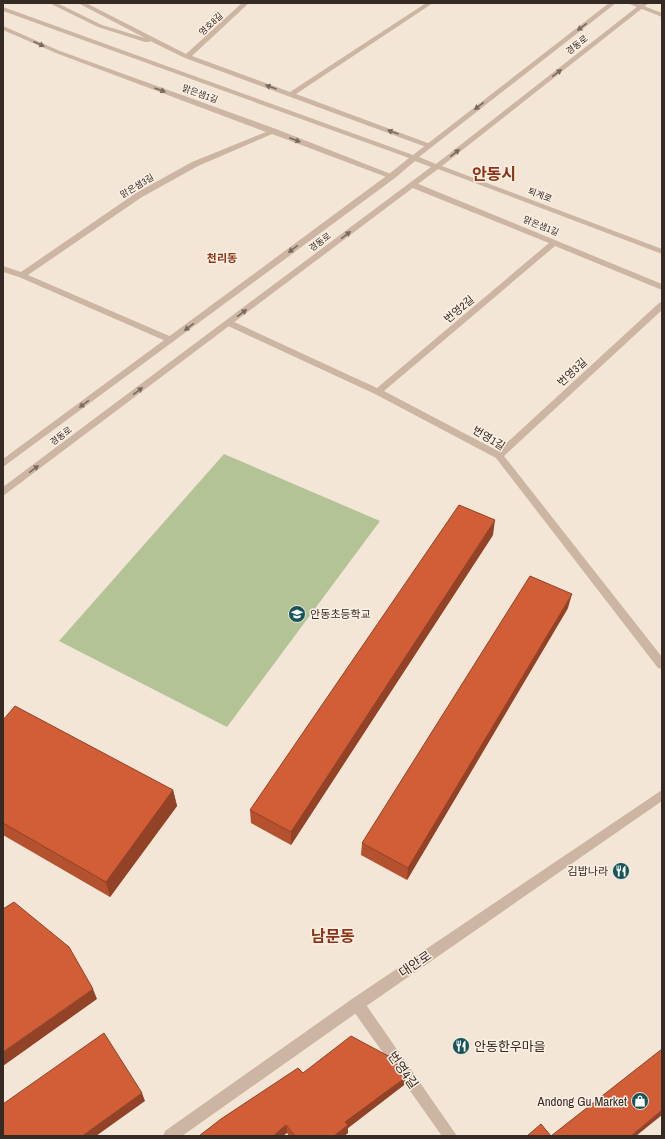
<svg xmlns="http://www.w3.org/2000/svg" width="665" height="1139" viewBox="0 0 665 1139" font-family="'Archivo Narrow','Noto Sans KR',sans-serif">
<rect width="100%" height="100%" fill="#f3e6d6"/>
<path fill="#b3c395" d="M224 454 380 521 227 727 59 641Z"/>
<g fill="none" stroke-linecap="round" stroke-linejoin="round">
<g fill="#ccb5a2" fill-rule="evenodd">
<path d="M49 3H57L102 25 145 38 78 3H86L186 54 242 3H249L192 56 290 92 426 3H433L296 94 433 145 432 147H426L185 58 150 41 149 42H145L98 27Z"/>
<path d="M627 3H636L662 13V17Z"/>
<path d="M3 26 60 51 276 129 396 176 392 178H389L272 134 198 166 142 197 28 275 174 338 175 340 171 343 168 342 19 277 3 272V266L21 272 136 193 192 162 266 132 56 53 3 30Z"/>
<path d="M410 183H416L662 284V290L555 246 384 391 498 451 659 303 662 302V310L504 456 662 657V669L658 668 496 458 375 394 226 325 225 323 226 321H232L377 388 549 243 410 187Z"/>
<path d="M357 998 362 999 457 1136H442L352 1009 351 1004 352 999Z"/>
</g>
<g fill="#ccb5a2" fill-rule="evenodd">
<path d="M609 3H616L419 157 436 164 642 3H649L442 166 662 249V254L438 169 3 496V487L431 167 415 161 395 178 3 467V459L389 174 409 158 3 11V7L413 155Z"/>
<path d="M662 790V801L362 1009 182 1136H163L165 1131 352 999Z"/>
</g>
</g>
<g fill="#b4512e">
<path d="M493 535 291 845 251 823 250 810Z"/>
<path d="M568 608 407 880 361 855 362 843Z"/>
<path d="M3 720 173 790 177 806 110 897 3 835Z"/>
<path d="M303 1073 404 1085 348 1128V1133L344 1136H289L287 1133 199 1136Z"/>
</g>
<g fill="#924226">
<path d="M495 520 493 535 291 845V832Z"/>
<path d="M572 594 568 608 407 880 408 868Z"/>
<path d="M173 790 177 806 110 897 106 882Z"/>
<path d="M93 989 97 999 3 1066V1052Z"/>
<path d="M406 1077 404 1085 348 1128V1133L344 1136H334L345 1122Z"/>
<path d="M142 1093 145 1101 96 1136H82Z"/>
<path d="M662 1110V1115L636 1136H631Z"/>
<path d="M286 1125 287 1133 283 1136H273Z"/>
</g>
<g fill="#d15e36" stroke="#924226">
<path d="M459 505 495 520 291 832 250 810Z"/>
<path d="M530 576 572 594 408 868 362 843Z"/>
<path d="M15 706 173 790 106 882 3 823V720Z"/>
<path d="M14 902 69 947 93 989 3 1052V909Z"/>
<path d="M104 1033 142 1093 82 1136H3V1104Z"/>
<path d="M351 1036 392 1058 406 1077 345 1122 348 1125 334 1136H295L286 1125 273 1136H199L221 1119 298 1068 303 1073Z"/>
<path d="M662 1049V1110L631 1136H551Z"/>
<path d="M541 1124 551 1136H527Z"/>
</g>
<defs><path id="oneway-solid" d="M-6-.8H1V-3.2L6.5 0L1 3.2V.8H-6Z"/></defs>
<g fill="#7a695d">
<use href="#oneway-solid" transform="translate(582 27) rotate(142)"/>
<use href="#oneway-solid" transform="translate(39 44) rotate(24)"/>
<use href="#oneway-solid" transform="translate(557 73) rotate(-38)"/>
<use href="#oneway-solid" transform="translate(271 87) rotate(-160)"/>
<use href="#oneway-solid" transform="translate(160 90) rotate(20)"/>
<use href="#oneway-solid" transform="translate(479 106) rotate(142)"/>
<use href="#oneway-solid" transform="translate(393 132) rotate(-160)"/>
<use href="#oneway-solid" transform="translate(295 140) rotate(21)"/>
<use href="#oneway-solid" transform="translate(455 153) rotate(-38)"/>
<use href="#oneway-solid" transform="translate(346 235) rotate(-37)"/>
<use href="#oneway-solid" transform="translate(293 249) rotate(143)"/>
<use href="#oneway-solid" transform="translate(242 313) rotate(-37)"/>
<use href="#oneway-solid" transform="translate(189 327) rotate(143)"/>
<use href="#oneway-solid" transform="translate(138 391) rotate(-37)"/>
<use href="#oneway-solid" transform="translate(84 404) rotate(144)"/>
<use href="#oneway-solid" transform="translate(34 469) rotate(-37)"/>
</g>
<defs>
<g id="school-disc" transform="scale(0.9)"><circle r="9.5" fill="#17555a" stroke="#fbf0e3"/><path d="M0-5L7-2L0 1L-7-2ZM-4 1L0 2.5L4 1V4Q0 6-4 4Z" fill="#fff"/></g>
<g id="restaurant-disc" transform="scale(0.9)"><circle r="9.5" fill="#17555a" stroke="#fbf0e3"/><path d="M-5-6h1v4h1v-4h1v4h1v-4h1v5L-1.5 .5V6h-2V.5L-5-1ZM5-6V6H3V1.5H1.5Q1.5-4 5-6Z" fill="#fff"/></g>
<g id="shop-disc" transform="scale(0.9)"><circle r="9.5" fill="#17555a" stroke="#fbf0e3"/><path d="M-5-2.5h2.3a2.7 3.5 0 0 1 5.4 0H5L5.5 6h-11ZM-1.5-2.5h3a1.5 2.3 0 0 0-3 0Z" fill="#fff"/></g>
</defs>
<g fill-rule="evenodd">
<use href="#school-disc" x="297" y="614"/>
<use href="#restaurant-disc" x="621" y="871"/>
<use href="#restaurant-disc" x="461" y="1046"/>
<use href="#shop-disc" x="640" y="1101"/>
</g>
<g text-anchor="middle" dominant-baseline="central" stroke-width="3" stroke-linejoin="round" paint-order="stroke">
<g font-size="9" fill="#362a25" stroke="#fbf0e3">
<text transform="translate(211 24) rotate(-43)">영호8길</text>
<text transform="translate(577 45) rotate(-38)">경동로</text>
<text transform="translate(200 94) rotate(20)">맑은샘1길</text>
<text transform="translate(137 186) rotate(-31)">맑은샘3길</text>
<text transform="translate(540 195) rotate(21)">퇴계로</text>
<text transform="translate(541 226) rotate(22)">맑은샘1길</text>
<text transform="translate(320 242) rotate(-37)">경동로</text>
<text transform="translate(61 436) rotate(-37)">경동로</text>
</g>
<g font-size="11" font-weight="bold" fill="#8b3417" stroke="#fbf0e3">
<text x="222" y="258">천리동</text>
</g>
<g font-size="11" fill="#362a25" stroke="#fbf0e3">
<text transform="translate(459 309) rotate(-40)">번영2길</text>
<text transform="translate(572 372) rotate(-43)">번영3길</text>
<text transform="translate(489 438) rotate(31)">번영1길</text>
</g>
<g font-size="11" fill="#362a25" stroke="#fbf0e3" text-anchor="start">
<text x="310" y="614">안동초등학교</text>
<text x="608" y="871" text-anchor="end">김밥나라</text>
</g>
<g font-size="13" fill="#362a25" stroke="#fbf0e3">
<text transform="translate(415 964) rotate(-34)">대안로</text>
<text transform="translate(403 1070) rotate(55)">번영4길</text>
</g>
<g font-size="13" fill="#362a25" stroke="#fbf0e3" text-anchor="start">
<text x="474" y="1046">안동한우마을</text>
<text x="627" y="1101" text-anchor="end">Andong Gu Market</text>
</g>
<g font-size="16" font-weight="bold" fill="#8b3417" stroke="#fbf0e3">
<text x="494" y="174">안동시</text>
</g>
<g font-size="16" font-weight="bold" fill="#8b3417" stroke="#fbf0e3">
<text x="333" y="936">남문동</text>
</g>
</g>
<rect width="665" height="1139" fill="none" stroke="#362a25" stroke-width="8"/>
</svg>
